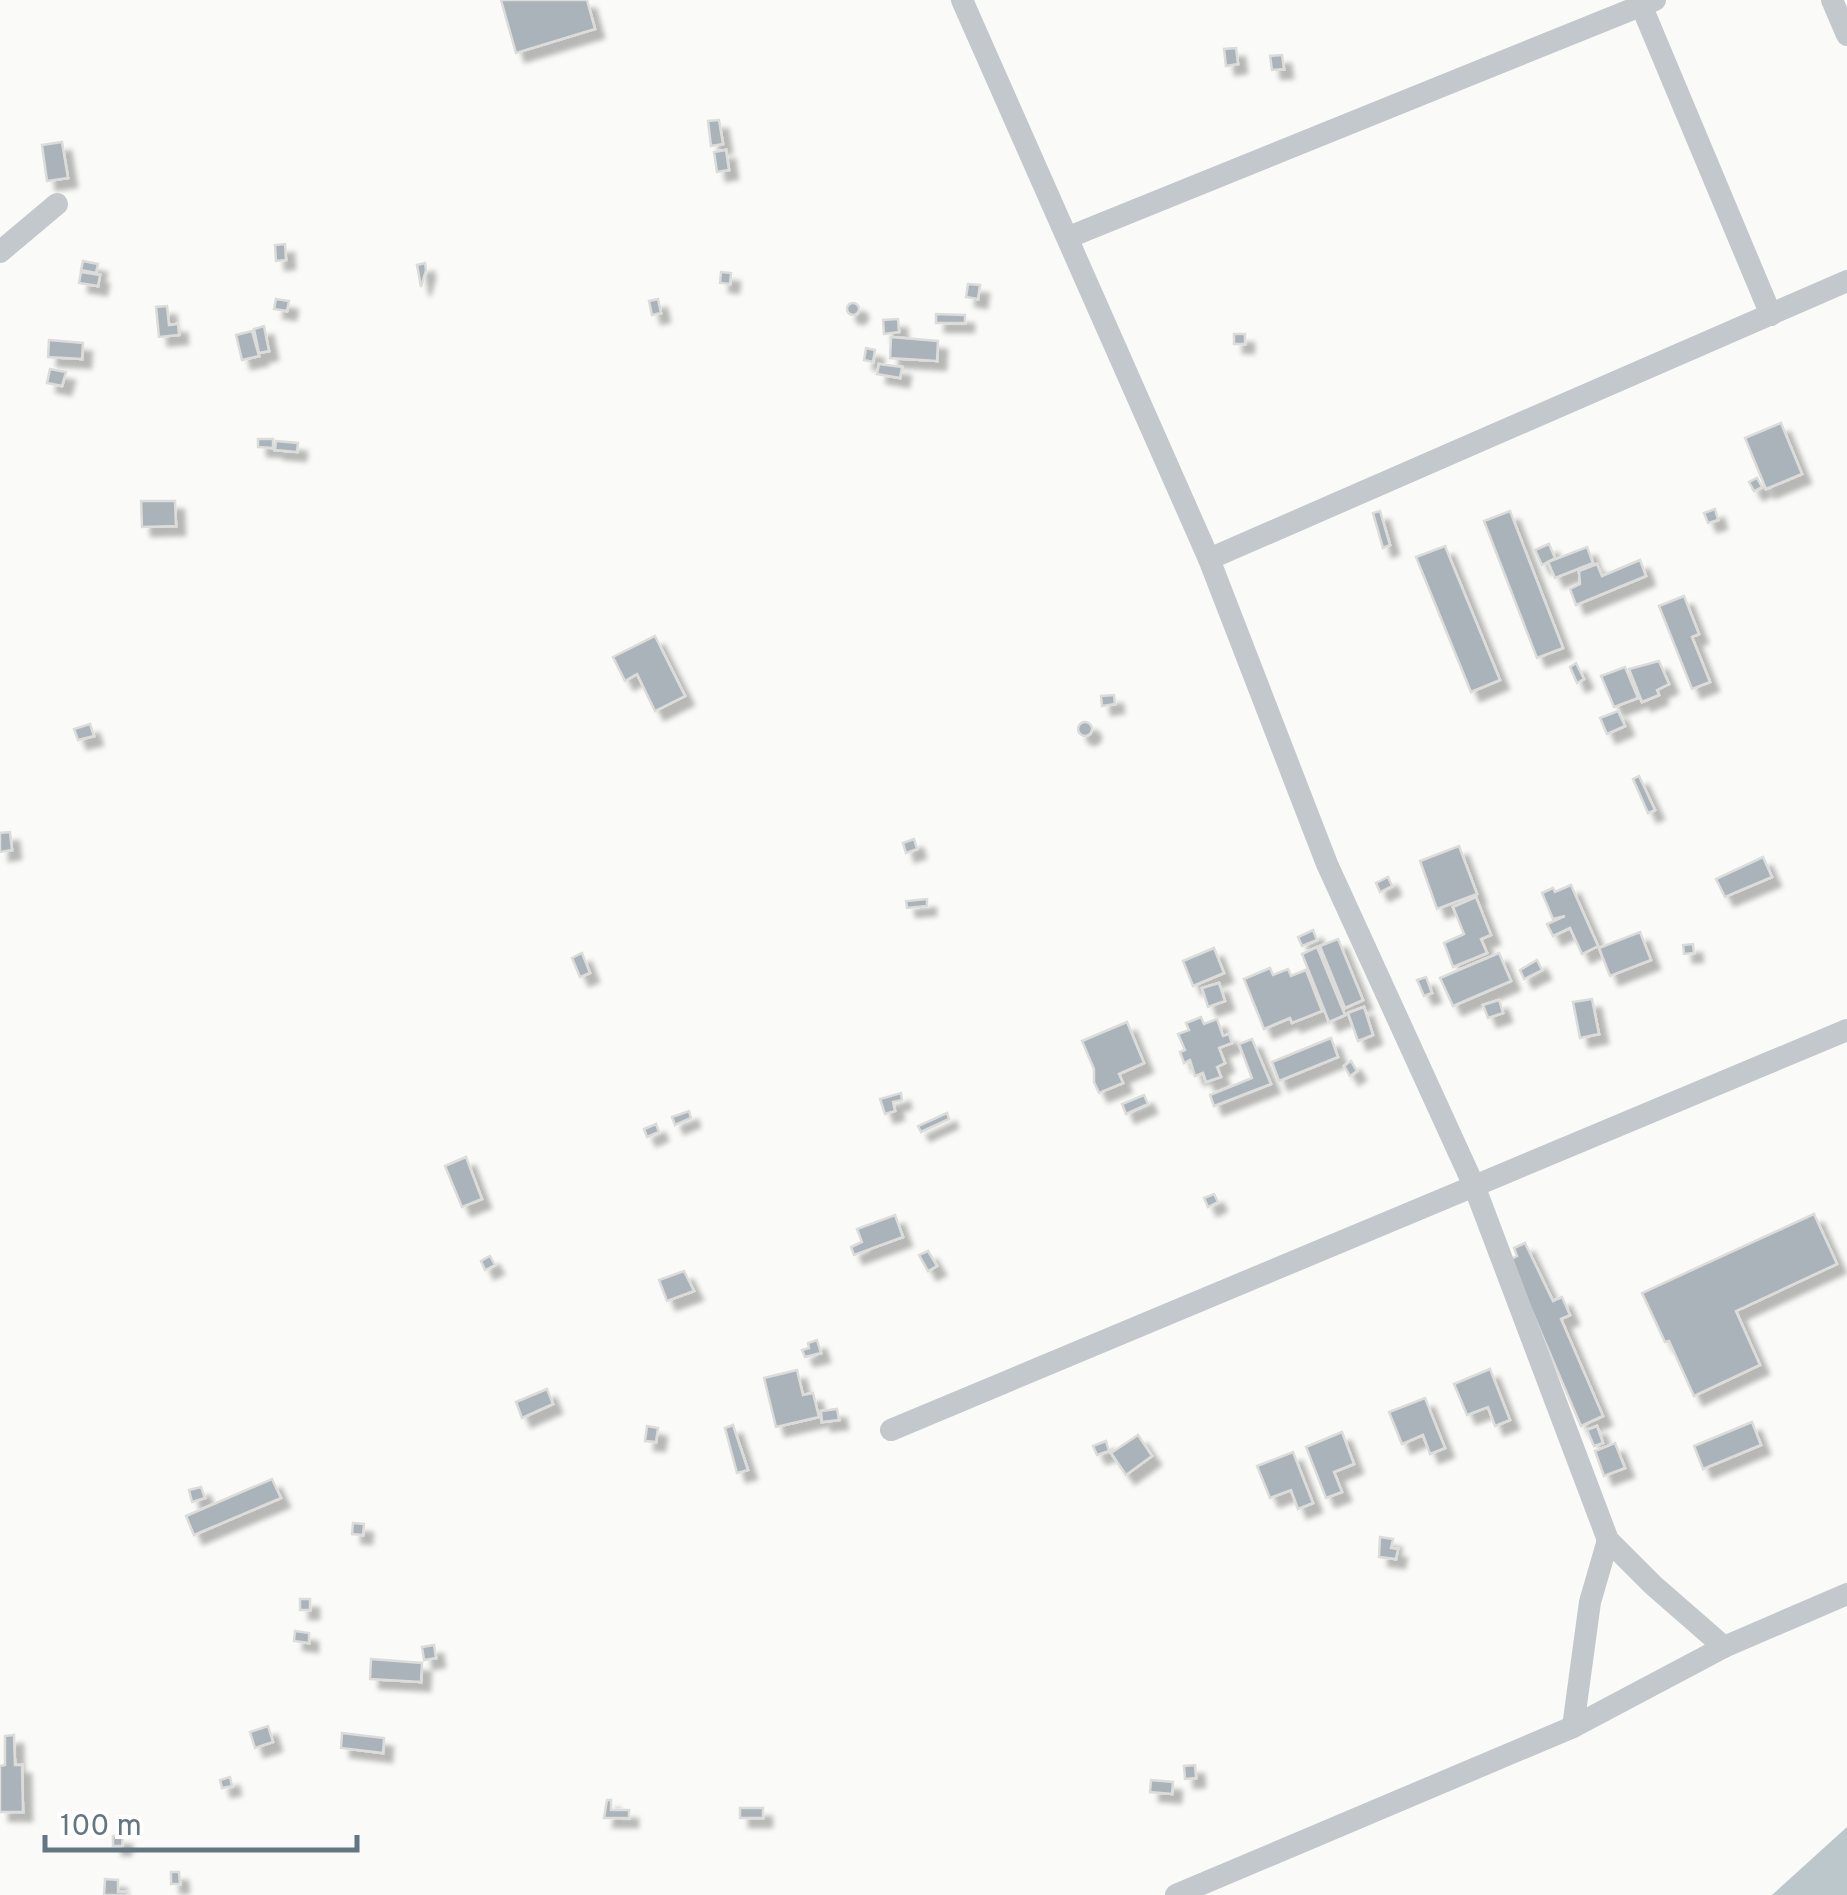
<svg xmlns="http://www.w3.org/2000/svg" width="1847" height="1895" viewBox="0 0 1847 1895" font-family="Overpass,sans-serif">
<defs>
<filter id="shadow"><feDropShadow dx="9" dy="9" stdDeviation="2.5" flood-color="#0004"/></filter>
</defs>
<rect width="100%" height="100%" fill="#fafaf8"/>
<path fill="#bbc7cb" d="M1847 1827V1895H1772Z"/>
<g fill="#aab3b9" stroke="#dcdcda" stroke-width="2.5" filter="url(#shadow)">
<path d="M501 0H587L595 29 516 53Z"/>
<path d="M1236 48 1238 64 1226 66 1224 49Z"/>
<path d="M1282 55 1284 69 1272 70 1270 56Z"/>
<path d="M719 120 723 144 711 146 708 121Z"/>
<path d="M62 142 68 178 47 181 42 145Z"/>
<path d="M726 150 729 170 717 172 714 152Z"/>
<path d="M285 244 286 260 276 261 275 245Z"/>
<path d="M83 261 98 264 96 273 81 270Z"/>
<path d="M425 263 426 270 421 287 417 265Z"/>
<path d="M81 272 100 275 98 286 79 283Z"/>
<path d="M721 272 731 273 730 284 720 283Z"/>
<path d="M968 284 980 285 978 299 966 297Z"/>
<path d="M276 299 289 301 287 311 274 309Z"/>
<path d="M658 299 661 313 652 315 649 301Z"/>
<circle cx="853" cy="309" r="6"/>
<path d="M167 306 169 325 178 324 179 335 159 337 156 307Z"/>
<path d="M936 314 965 315V323H936Z"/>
<path d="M898 319 899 332 884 334 883 320Z"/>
<path d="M264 326 269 351 259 353 254 329Z"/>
<path d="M252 331 259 356 242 360 236 335Z"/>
<rect x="1234" y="334" width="11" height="10"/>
<path d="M891 337 938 341 937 361 890 358Z"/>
<path d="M49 340 83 343 82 359 48 357Z"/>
<path d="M866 348 875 350 873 362 864 360Z"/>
<path d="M879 364 902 367 900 378 877 374Z"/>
<path d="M50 369 66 372 62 386 47 383Z"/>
<path d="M1781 423 1802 474 1766 489 1745 438Z"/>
<path d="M258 439H273V448L258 447Z"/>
<path d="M276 441 298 443 297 452 275 450Z"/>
<path d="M1757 478 1762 487 1754 491 1749 482Z"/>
<path d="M141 501H175L176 526 142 527Z"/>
<path d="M1715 509 1718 520 1708 523 1704 513Z"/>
<path d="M1380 511 1390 545 1383 548 1373 513Z"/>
<path d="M1510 511 1563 648 1537 658 1484 521Z"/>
<path d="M1549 544 1555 558 1542 565 1535 550Z"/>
<path d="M1445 546 1500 680 1471 692 1416 557Z"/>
<path d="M1587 547 1593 563 1555 578 1548 562Z"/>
<path d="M1640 560 1646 576 1576 605 1570 589 1580 584 1579 571 1597 564 1602 576Z"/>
<path d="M1684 596 1699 634 1692 637 1710 682 1692 689 1659 606Z"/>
<path d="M655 636 685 696 655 711 637 674 625 681 613 657Z"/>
<path d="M1659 661 1669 684 1657 690 1659 695 1642 702 1629 669Z"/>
<path d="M1576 663 1584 679 1577 683 1570 667Z"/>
<path d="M1625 667 1638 698 1614 707 1601 676Z"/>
<path d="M1114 695 1115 704 1102 706 1101 696Z"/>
<path d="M1618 711 1625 726 1607 734 1600 718Z"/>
<circle cx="1085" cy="729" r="7"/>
<path d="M90 724 94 736 78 740 74 729Z"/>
<path d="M1639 776 1655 810 1648 813 1633 779Z"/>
<path d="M10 832 12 850 0 852V833Z"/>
<path d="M914 839 917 849 906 853 903 843Z"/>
<path d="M1459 846 1477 894 1437 909 1420 861Z"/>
<path d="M1763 857 1772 877 1725 897 1716 879Z"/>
<path d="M1388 877 1392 886 1380 892 1376 883Z"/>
<path d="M1571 885 1598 946 1582 954 1570 928 1553 936 1547 924 1565 916 1553 919 1542 893 1553 888 1555 892Z"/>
<path d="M1476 897 1491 935 1481 939 1487 953 1453 967 1444 943 1464 934 1453 907Z"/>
<path d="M927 899V906L907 908 906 901Z"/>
<path d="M1313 930 1317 940 1302 946 1298 937Z"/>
<path d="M1640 932 1651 960 1610 976 1599 948Z"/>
<path d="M1338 939 1363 1000 1345 1008 1320 946Z"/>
<path d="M1693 944 1694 953 1684 954 1683 945Z"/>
<path d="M1317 947 1345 1015 1329 1022 1302 954Z"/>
<path d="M1214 948 1224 973 1193 986 1183 961Z"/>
<path d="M582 953 590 973 580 977 572 958Z"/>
<path d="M1499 953 1511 981 1453 1006 1440 978Z"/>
<path d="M1537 960 1542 970 1524 979 1520 970Z"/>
<path d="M1270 968 1273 975 1288 969 1291 976 1306 970 1322 1011 1292 1023 1290 1018 1264 1029 1244 979Z"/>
<path d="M1426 977 1432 993 1424 996 1417 980Z"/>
<path d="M1219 983 1225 1001 1208 1007 1202 988Z"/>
<path d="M1592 999 1599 1034 1580 1038 1573 1002Z"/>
<path d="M1499 1000 1503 1013 1488 1018 1483 1005Z"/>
<path d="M1364 1007 1373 1035 1358 1041 1348 1013Z"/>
<path d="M1201 1017 1204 1024 1217 1019 1223 1036 1229 1034 1232 1043 1219 1048 1225 1063 1217 1067 1221 1077 1206 1082 1203 1073 1195 1076 1190 1060 1184 1063 1180 1052 1185 1050 1178 1034 1189 1030 1186 1023Z"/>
<path d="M1127 1022 1144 1063 1119 1074 1123 1083 1099 1093 1094 1082V1069L1082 1041Z"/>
<path d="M1331 1038 1338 1057 1279 1081 1272 1062Z"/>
<path d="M1252 1039 1271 1084 1214 1106 1210 1095 1252 1078 1239 1044Z"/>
<path d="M1351 1061 1357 1071 1350 1076 1344 1066Z"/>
<path d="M901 1093 902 1100 893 1102 895 1111 885 1114 880 1099Z"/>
<path d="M1144 1095 1148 1104 1126 1114 1122 1104Z"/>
<path d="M689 1111 691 1118 675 1125 672 1117Z"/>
<path d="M947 1113 949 1119 921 1132 918 1126Z"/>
<path d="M656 1124 659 1132 647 1137 644 1129Z"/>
<path d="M466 1157 482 1199 462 1207 445 1166Z"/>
<path d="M1214 1194 1218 1202 1208 1207 1204 1198Z"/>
<path d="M1814 1214 1837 1264 1736 1311 1760 1365 1694 1396 1669 1341 1665 1342 1642 1293Z"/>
<path d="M895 1215 903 1237 854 1255 851 1247 862 1242 857 1229Z"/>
<path d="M1525 1243 1553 1301 1562 1297 1570 1315 1561 1319 1603 1416 1581 1426 1510 1260 1517 1256 1514 1248Z"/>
<path d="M928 1251 937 1266 928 1271 919 1255Z"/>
<path d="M490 1256 495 1265 485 1270 481 1261Z"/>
<path d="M684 1271 694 1291 667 1301 659 1280Z"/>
<path d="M817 1340 821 1353 805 1357 802 1350 809 1348 808 1343Z"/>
<path d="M1490 1369 1510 1420 1495 1426 1488 1407 1467 1415 1454 1384Z"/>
<path d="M797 1370 803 1395 813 1393 819 1417 776 1427 764 1378Z"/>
<path d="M547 1389 553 1404 522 1418 516 1402Z"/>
<path d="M1425 1398 1445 1448 1430 1454 1423 1435 1402 1444 1389 1412Z"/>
<path d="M837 1409 839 1420 822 1422 821 1411Z"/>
<path d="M1752 1422 1761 1445 1703 1469 1694 1446Z"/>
<path d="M733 1425 748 1470 737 1473 725 1428Z"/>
<path d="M647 1426 658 1428 656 1442 645 1441Z"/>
<path d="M1597 1426 1603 1443 1594 1446 1587 1430Z"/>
<path d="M1342 1432 1354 1464 1334 1472 1342 1492 1326 1498 1306 1447Z"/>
<path d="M1138 1435 1152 1456 1126 1475 1111 1453Z"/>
<path d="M1106 1441 1109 1451 1097 1455 1093 1446Z"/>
<path d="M1615 1443 1625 1468 1604 1476 1595 1451Z"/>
<path d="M1293 1452 1313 1503 1298 1509 1291 1490 1270 1498 1257 1466Z"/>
<path d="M272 1479 281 1498 194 1535 186 1516Z"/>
<path d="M201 1487 205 1498 192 1502 189 1490Z"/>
<path d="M353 1523 364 1524 363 1535 352 1534Z"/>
<path d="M1380 1537 1393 1539 1391 1548 1398 1549 1396 1559 1379 1557Z"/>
<rect x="300" y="1599" width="10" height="11"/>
<path d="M295 1631 309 1633V1643L294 1641Z"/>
<path d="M434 1645 436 1658 424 1660 422 1647Z"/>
<path d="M371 1659 422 1663 421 1682 370 1679Z"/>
<path d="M268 1726 273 1742 255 1748 250 1732Z"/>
<path d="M342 1733 384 1738 383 1753 341 1748Z"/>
<path d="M14 1735 15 1765H22L23 1812H0V1766L5 1765V1736Z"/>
<path d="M1195 1765 1196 1778 1185 1779 1184 1766Z"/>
<path d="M230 1777 232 1786 222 1788 220 1780Z"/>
<path d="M1151 1780 1173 1782 1172 1794 1150 1792Z"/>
<path d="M607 1800H611V1810H629V1818H604Z"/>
<rect x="740" y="1808" width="23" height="10"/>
<path d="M113 1836H123L122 1846H113Z"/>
<path d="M171 1872H179L180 1884H171Z"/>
<path d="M105 1879 118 1880V1892H127V1895H104Z"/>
</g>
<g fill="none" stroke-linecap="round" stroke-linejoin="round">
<g stroke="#c3c8cc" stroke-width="22">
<path d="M962 0 1209 559 1327 864 1475 1188 1608 1540 1653 1585 1724 1647"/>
<path d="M1639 0 1771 315"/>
<path d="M1832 0 1847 35"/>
<path d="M1069 237 1655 0"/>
<path d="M0 252 57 204"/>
<path d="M1209 559 1847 281"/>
<path d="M891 1430 1847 1030"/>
<path d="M1573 1727 1590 1602 1608 1540"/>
<path d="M1176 1895 1573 1727 1724 1647 1847 1594"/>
</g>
</g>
<path d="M45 1835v15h312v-15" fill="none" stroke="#657683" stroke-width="5"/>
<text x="60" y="1835" font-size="30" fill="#657683" stroke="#ffffff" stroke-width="8" paint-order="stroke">100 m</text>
</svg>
